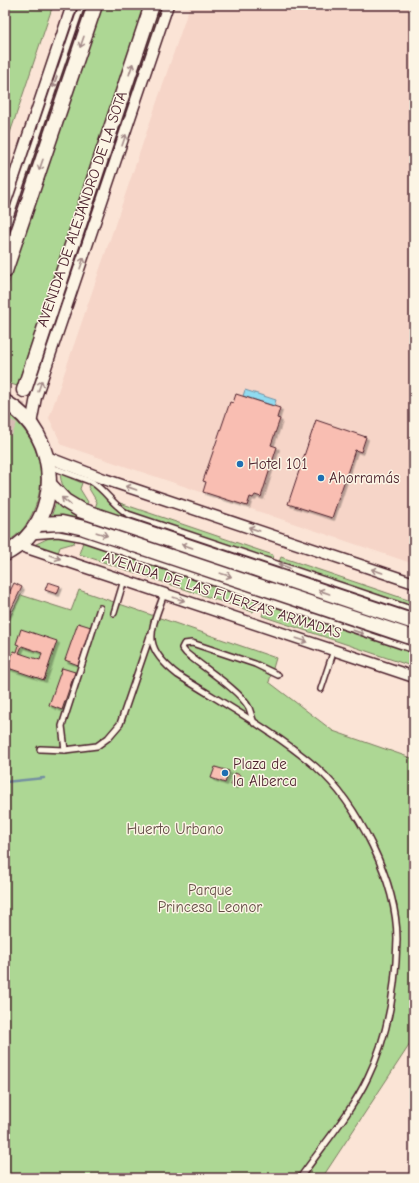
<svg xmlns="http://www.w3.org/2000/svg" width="419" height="1183" viewBox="0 0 419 1183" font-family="'Comic Neue',sans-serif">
<defs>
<filter id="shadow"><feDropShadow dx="2.5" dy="2.5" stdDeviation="0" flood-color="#0004"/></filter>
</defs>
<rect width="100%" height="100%" fill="#fbe4d6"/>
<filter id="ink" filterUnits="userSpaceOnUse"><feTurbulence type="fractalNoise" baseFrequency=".025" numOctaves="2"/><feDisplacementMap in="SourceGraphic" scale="8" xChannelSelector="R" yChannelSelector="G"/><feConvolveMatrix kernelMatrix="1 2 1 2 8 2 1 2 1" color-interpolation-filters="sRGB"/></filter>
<g filter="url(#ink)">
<path fill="#f6d5c8" d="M190 5H414V564L62 445 49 418Z"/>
<g fill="#add794" stroke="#7c7b60">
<path d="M5 5H53L5 148Z"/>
<path d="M84 5H90L59 97 54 95Z"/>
<path d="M101 5H146L17 386 5 382V294Z"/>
<path d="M157 5H162L124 119 119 118Z"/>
<path d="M52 102 57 104 29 185 25 183Z"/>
<path d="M117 125 121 126 90 220 88 219Z"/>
<path d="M5 411C43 440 52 486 25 526 21 533 11 539 5 544Z"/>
<path d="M60 474 82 483 80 489 88 502 86 506C71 499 62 492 60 474Z"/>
<path d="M89 484 99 490 111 505 126 516 125 518 95 508 97 502 88 487Z"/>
<path d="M56 502 72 514 83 518 82 521 71 517H51Z"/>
<path d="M120 503 273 555 272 560 128 512Z"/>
<path d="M126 517 269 565 268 566 126 519Z"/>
<path d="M90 520 264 578 263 582 89 523Z"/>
<path d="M85 535 259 593 258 596 84 537Z"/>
<path d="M62 537 75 540 74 543 60 547 58 553 34 545 49 538Z"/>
<path d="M83 542 257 601 253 612 79 554Z"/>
<path d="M281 557 414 602V608L279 562Z"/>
<path d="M277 568 414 613V615L277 569Z"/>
<path d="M273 581 414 628V633L271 585Z"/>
<path d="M79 590 276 658 269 682 333 731 414 759V1038L322 1178H5V626L21 595 71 611Z"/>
<path d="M268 596 414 645V648L267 599Z"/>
<path d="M266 604 414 653V667L262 616Z"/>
</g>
<path fill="#90dbf0" stroke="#7490a1" d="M245 390 276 400 274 406 243 396Z"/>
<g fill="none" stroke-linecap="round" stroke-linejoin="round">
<path stroke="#7490a1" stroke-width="2.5" d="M5 782 44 778"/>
</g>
<g fill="#f9beb2" stroke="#4a1f2b" fill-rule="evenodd" filter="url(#shadow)">
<path d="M236 394 280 408 277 418 280 419 271 445 277 447 261 497 255 495 253 498 250 497 247 506 203 492 206 482 203 481 230 402 233 403Z"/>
<path d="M316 420 366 437 361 452 355 450 332 518 288 504Z"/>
<path d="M48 582 60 586 57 594 45 590Z"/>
<path d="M14 583 22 587 5 622V601Z"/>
<path d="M78 623 91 627 78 665 65 660Z"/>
<path d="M21 629 57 641 44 680 8 668 13 651 17 652 19 645 16 644ZM22 646 42 653 40 660 19 653Z"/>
<path d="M62 668 75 672 62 710 49 705Z"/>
<path d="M215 767 229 771 225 783 211 778Z"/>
<path d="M235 773 240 775 236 786 231 785Z"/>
</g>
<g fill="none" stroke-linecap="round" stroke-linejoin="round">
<path stroke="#d8bdb4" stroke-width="14" stroke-dasharray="14 7" stroke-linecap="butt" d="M5 433 24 390"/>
<g stroke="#4a1f2b" stroke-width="8">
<g id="lane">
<path d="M5 232 82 5"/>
<path d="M49 466 92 482C106 491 114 506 128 514L414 610"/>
<path d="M30 536 58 534 80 538 414 650"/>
<path d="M164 594C150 633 141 646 178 675 224 704 274 731 316 767 358 804 397 882 397 939 396 986 389 1034 368 1077 351 1113 323 1145 300 1178"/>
<path d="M100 608 62 726 65 750 97 746 108 738 120 724 150 636"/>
<path d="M114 613 124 580"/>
<path d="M321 689 334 650"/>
<path d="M254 723C252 718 251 713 249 708 240 690 202 667 186 653L182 648 184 644 192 643 255 664 278 675"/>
<path d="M40 749 65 750"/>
</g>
</g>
<g stroke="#4a1f2b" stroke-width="13">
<g id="street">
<path d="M5 204 72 5"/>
<path d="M31 424 36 397 168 5"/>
<path d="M47 457 104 479 414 583"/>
<path d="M18 545 414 677"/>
</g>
</g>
<g stroke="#4a1f2b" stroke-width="17">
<g id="secondary">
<path d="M5 271 95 5"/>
<path d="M24 390 152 5"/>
<path d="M5 402C62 434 65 523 5 554"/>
<path d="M49 484 65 501 80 510 414 622"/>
<path d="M37 524 62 523 84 528 414 638"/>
</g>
</g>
<use href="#lane" stroke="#fcf5e5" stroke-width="5"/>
<use href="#street" stroke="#fcf5e5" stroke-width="10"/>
<use href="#secondary" stroke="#fcf5e5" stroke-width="14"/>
</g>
<defs><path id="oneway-shaft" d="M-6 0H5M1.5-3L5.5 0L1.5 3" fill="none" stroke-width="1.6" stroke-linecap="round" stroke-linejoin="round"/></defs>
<g stroke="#a38a88">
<use href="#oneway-shaft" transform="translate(82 42) rotate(109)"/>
<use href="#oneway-shaft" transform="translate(131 69) rotate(-72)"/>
<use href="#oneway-shaft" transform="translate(55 82) rotate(109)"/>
<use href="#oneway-shaft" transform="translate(124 140) rotate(-71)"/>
<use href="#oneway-shaft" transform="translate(41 165) rotate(109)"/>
<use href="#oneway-shaft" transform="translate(82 263) rotate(-71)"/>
<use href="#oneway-shaft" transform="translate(40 386) rotate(-71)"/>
<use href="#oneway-shaft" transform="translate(131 488) rotate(-161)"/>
<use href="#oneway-shaft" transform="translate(66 501) rotate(-140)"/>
<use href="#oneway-shaft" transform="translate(254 529) rotate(-161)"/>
<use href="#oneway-shaft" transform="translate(102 534) rotate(18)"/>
<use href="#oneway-shaft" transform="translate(187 546) rotate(-161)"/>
<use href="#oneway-shaft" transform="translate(55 557) rotate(19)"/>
<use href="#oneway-shaft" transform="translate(284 566) rotate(-161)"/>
<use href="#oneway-shaft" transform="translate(377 571) rotate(-161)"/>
<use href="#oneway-shaft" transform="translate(226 575) rotate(18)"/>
<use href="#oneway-shaft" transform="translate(324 592) rotate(-161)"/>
<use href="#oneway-shaft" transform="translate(179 599) rotate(18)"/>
<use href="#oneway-shaft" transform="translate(358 632) rotate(19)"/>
<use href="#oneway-shaft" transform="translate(302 640) rotate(18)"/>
</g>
</g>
<g fill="#1f6fb2" stroke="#fcf5e5" stroke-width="1.5">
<circle cx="240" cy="464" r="4"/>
<circle cx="321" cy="478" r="4"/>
<circle cx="225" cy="773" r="4"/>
</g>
<g text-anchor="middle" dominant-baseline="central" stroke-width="3" stroke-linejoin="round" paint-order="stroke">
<g font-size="15" fill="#4a1f2b" stroke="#fcf5e5">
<text transform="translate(82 209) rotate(-71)">AVENIDA DE ALEJANDRO DE LA SOTA</text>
<text transform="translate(222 595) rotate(18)">AVENIDA DE LAS FUERZAS ARMADAS</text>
</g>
<g font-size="15" fill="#4a1f2b" stroke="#fcf5e5" text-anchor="start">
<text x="248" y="464">Hotel 101</text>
<text x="329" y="478">Ahorramás</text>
<text x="233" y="764">Plaza de<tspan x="233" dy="17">la Alberca</tspan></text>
</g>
<g font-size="15" fill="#634d45" stroke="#fcf5e5">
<text x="175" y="829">Huerto Urbano</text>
<text x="210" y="890">Parque<tspan x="210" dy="17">Princesa Leonor</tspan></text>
</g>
</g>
<rect width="419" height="1183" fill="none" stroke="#fcf5e5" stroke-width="20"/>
<rect x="10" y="10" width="399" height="1163" fill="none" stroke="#4a1f2b" stroke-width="1.5" filter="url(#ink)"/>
</svg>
